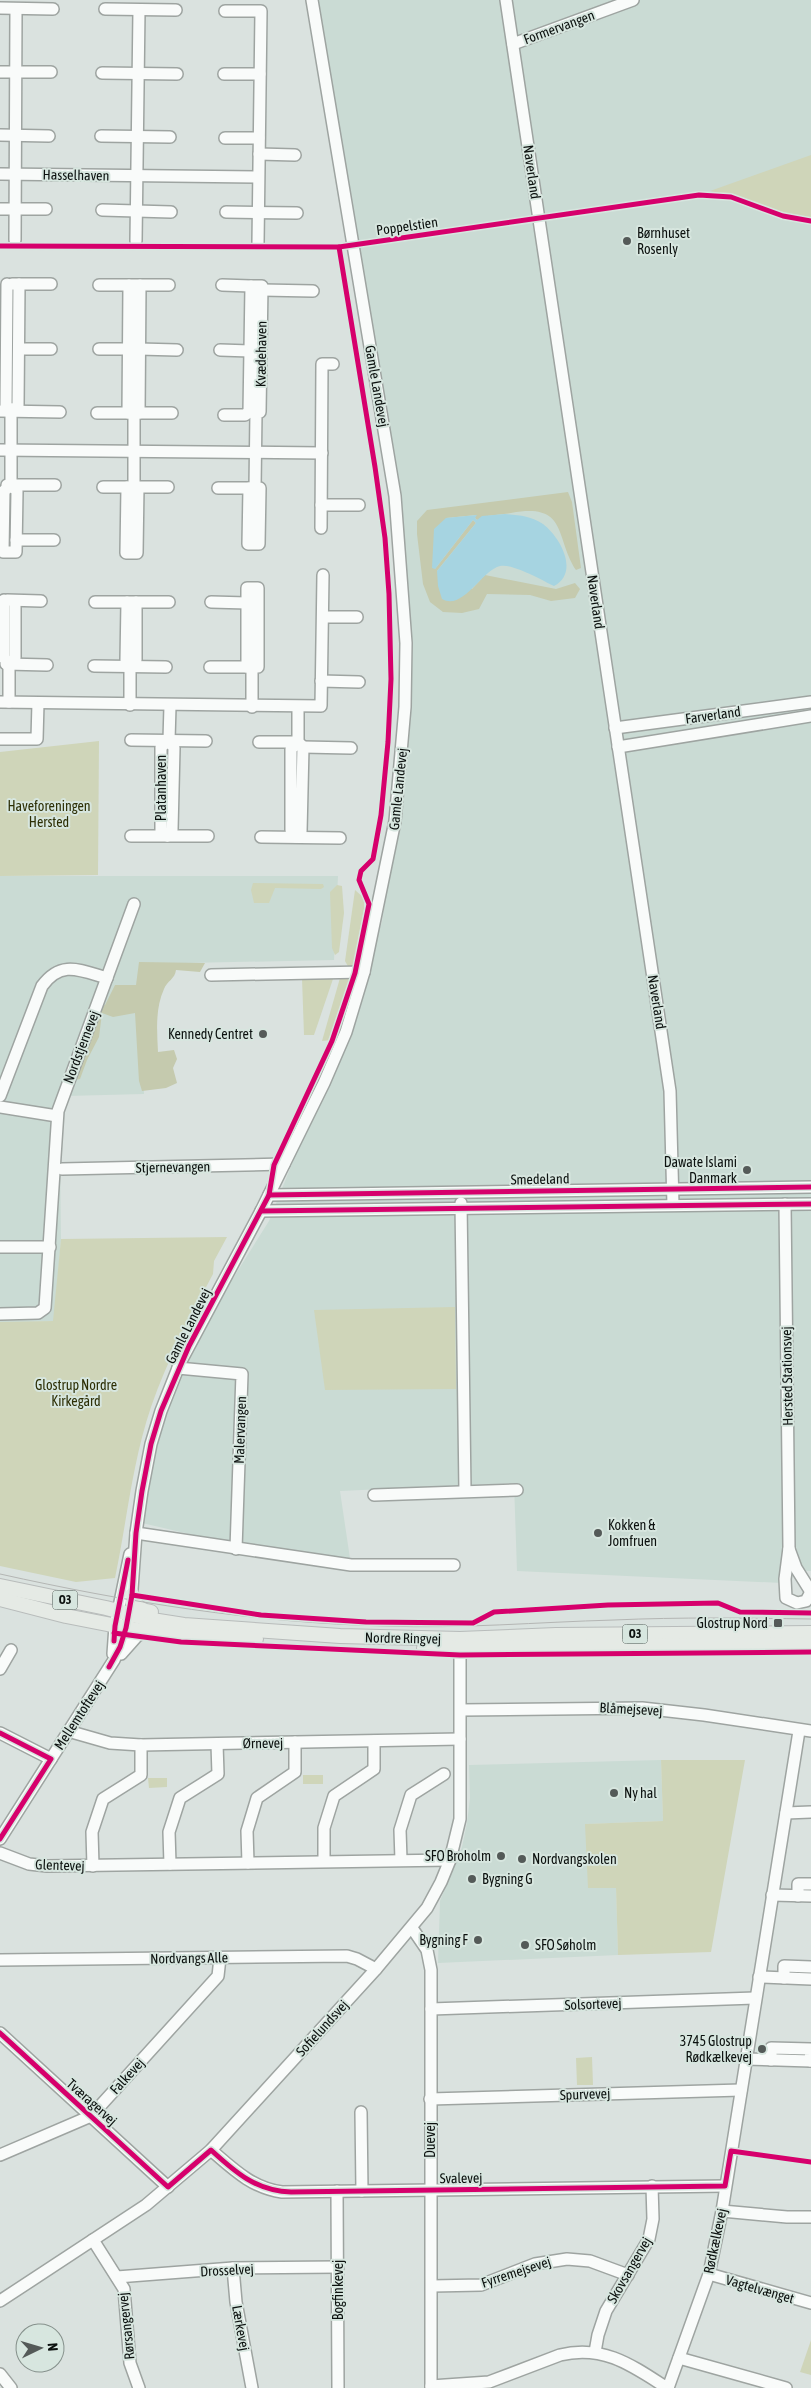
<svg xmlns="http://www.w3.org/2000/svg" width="811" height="2388" viewBox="0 0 811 2388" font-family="'Asap Condensed',sans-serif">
<rect width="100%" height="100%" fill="#dae2df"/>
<g fill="#cadbd4">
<path d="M315 0H811V1571H782V1583L517 1571 514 1483 340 1491 352 1572 142 1523 157 1437 198 1334 269 1221 316 1104 382 922 402 794V536Z"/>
<path d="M0 876H338L334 960 140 964 144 1094 66 1096 60 1152 61 1240 54 1321 0 1323Z"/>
<path d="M661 1760 663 1821 586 1824 616 1887 618 1955 438 1963 440 1901 462 1847 467 1823 470 1798 469 1765Z"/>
</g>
<g fill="#cfd5b9">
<path d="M811 155V218C776 215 745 198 710 191Z"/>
<path d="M99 741 98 875 0 876V752Z"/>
<path d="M253 883 323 884 324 887 321 889 275 888 269 903H254L251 890Z"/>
<path d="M337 885 342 886 344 913 339 952 335 955 332 948 330 892Z"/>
<path d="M355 890 364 898V909L353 967 349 968 345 961Z"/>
<path d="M352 977 332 1040 322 1041 340 978Z"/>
<path d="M302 978 333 979 314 1035H304Z"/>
<path d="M227 1237 214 1261 213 1274C190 1317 167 1361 151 1407 132 1463 127 1521 115 1578L76 1582 0 1566V1322L53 1321 61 1239Z"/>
<path d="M455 1307 456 1389 325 1390 314 1310Z"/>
<path d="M661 1760H745L711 1952 618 1955 616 1888H588L585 1824 663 1821Z"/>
<rect x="303" y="1775" width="20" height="9"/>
<path d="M148 1778H167V1787L149 1788Z"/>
<path d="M592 2057 593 2085H577L576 2058Z"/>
<path d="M811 2340V2375L800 2372Z"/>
</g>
<g fill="#c5caae">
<path d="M568 492 572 502 581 568 576 570C555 538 568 502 511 513 500 515 487 514 477 520L475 518 476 515 446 518 435 569 473 520 476 523 437 571 472 589 485 575 556 589 575 583 580 589 575 598 551 601 530 595 487 594 479 609 462 613 443 612 430 602 423 584 417 534V521L427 510Z"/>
<path d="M139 962 205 963 200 972 176 970C175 979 167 981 164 989 155 1009 157 1031 158 1052L174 1050 177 1059 173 1068 177 1083 166 1088 142 1091 139 1081 135 1013 113 1017 102 1013 99 1037 87 1060 80 1079 70 1081 99 1006 105 1005 115 985H136Z"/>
</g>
<path fill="#a6d4e1" d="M505 514C519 515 531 516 543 524 560 537 580 572 554 586 542 580 512 563 500 566 481 571 463 611 442 599L438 586 437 571 476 523 473 520 435 569 432 568 434 529 446 518 477 515 475 518 477 520 482 516Z"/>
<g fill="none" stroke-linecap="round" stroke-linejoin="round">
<g stroke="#9ea4a1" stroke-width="14">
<g id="minor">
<path d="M506 0 670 1091 673 1205"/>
<path d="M0 8 53 9"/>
<path d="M105 9 176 10"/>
<path d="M225 11H261L258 243"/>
<path d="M513 44 633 0"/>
<path d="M0 72H51"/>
<path d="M102 73 177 74"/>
<path d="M224 74H260"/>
<path d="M0 135 49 136"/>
<path d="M101 136 170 137"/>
<path d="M225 138H259"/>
<path d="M259 154 295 155"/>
<path d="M0 174 258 177"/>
<path d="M0 209H46"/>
<path d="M102 210 171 212"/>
<path d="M226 212 297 213"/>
<path d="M15 240 16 9"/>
<path d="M136 241 139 10"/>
<path d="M7 284 6 405 11 411"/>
<path d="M12 284H51"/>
<path d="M99 285H129"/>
<path d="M140 285H169"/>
<path d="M222 285 251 286"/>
<path d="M262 290 313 291"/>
<path d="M19 349H51"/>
<path d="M99 349H128"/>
<path d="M139 349 177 350"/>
<path d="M220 350 250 351"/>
<path d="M0 411 60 412"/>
<path d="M97 413H128"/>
<path d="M139 413H172"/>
<path d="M224 415H245L249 412"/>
<path d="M0 450 322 453"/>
<path d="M7 485H55"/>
<path d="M11 485 4 491 3 552H16L17 491 11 485V411L18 406 19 284"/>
<path d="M103 487H127"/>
<path d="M134 487H127L126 553H137L138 487H134V413H139L140 285H129L128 413H134"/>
<path d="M138 487H168"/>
<path d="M218 488H249"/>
<path d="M255 488H249L248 544H259L260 488H255L256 412H260L262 286H251L249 412H256"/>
<path d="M321 505H359"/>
<path d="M321 528 322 364H333"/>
<path d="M16 540H54"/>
<path d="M4 600V658L9 664"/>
<path d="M7 600 41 601"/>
<path d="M95 602H169"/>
<path d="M127 602 126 660 130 666V705"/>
<path d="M211 602 247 603"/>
<path d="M323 617H357"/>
<path d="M6 664 47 665"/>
<path d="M94 666 166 667"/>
<path d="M130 666 136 660V602"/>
<path d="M210 667H247"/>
<path d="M321 681 359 682"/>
<path d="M0 702 321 706 323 575"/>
<path d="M9 702V664L15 658V601"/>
<path d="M252 707V667H247V588H258V667H252"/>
<path d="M298 707V742L303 747 301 832 296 837 291 830V749L298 742"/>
<path d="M615 728 811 702"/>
<path d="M0 739H37L38 703"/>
<path d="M131 740 206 741"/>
<path d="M169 740 161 747V832L167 836 172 830 174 748 169 740 170 706"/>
<path d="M259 742H298"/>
<path d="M303 747 351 748"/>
<path d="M618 747 811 716"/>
<path d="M131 836H208"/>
<path d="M261 837 340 838"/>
<path d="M211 975 364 972"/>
<path d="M0 1096 42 986C61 960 79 970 107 978"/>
<path d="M0 1107 57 1116"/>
<path d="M62 1169 284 1164"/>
<path d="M269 1195 811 1187"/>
<path d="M461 1203 465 1491"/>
<path d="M785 1204 789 1548 785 1579 786 1598 797 1603 806 1601 811 1592"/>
<path d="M261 1211 811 1204"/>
<path d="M0 1247H50"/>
<path d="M0 1314 38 1313 45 1308 58 1111 134 904"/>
<path d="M178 1368 242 1374 236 1549"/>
<path d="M374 1495 517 1490"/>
<path d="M136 1533 351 1565H454"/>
<path d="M789 1549 796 1568 811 1592"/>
<path d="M131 1603 136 1533 142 1491 151 1444 161 1411 180 1363 261 1211 324 1083 346 1032 364 972 395 821 405 707 406 643 395 496 312 0"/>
<path d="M113 1654 115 1626 130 1554"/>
<path d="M121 1654 137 1636 145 1632"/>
<path d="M0 1669 11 1650"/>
<path d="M461 1710 642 1708 704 1715 811 1731"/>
<path d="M68 1731 110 1743 141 1745 460 1739"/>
<path d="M0 1733 51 1759"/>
<path d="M786 1813 811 1812"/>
<path d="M0 1839 114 1660 123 1639 128 1621"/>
<path d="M0 1853 29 1864 47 1866 450 1860"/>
<path d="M401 1860 400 1830 411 1795 444 1774"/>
<path d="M324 1861V1828L334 1796 374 1769V1741"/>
<path d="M248 1863 247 1831 257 1798 295 1772V1742"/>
<path d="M170 1864 169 1832 180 1798 218 1774 217 1744"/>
<path d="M93 1866 92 1832 103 1799 141 1775V1745"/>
<path d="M772 1895 811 1896"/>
<path d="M798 1896V1884H811"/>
<path d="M412 1928 427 1950 431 1970V2388"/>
<path d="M0 1960 347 1956 357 1959 376 1969"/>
<path d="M759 1977 811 1979"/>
<path d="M784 1978V1966L811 1967"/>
<path d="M431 2009 755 1998"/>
<path d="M0 2033 168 2187"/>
<path d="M745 2059 811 2061"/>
<path d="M771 2060V2048L811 2049 810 2061"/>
<path d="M430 2099 741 2090"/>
<path d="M361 2112 362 2191"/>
<path d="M211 2150C233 2169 252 2188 282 2192L725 2186"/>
<path d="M0 2155 91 2116 218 1976 220 1958"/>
<path d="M337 2191 338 2388"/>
<path d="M722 2211 787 2217H811"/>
<path d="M93 2240 124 2289 130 2363 139 2388"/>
<path d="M233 2268 236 2302 252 2388"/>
<path d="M709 2274 811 2303"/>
<path d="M117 2277 233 2268 338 2267"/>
<path d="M432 2286 481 2285 535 2264 567 2259 590 2261 628 2275"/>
<path d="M0 2301 146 2205 211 2150 376 1969 427 1908 441 1882 450 1860 460 1819V1649"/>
<path d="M595 2352 598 2335 606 2311 649 2239 653 2219 652 2186"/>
<path d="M679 2358 786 2388"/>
<path d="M0 2374 11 2388"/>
<path d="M431 2386 489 2382 560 2355C603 2344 633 2366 667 2388"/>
<path d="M668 2388 709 2274 722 2211 799 1731"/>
</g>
</g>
<g stroke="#b8bcbb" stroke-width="16">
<g id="major">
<path d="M0 1586 106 1608 152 1620 184 1625 340 1636 460 1639 556 1635 811 1633"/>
<path d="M132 1595C133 1606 141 1611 151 1612"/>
<path d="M0 1599 66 1616 158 1634 256 1639"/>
<path d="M424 1648 811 1644"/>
</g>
</g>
<use href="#minor" stroke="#f9fbfa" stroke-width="11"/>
<use href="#major" stroke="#e5eae5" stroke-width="14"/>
<path stroke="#b4b6b4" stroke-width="1" d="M0 1574C126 1602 256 1623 385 1626 462 1629 538 1622 614 1620 680 1617 746 1618 811 1619"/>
<g stroke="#d7e6df" stroke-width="8">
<g id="cycleway">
<path d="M0 246 339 247 699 195 731 197 783 216 811 221"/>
<path d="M269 1195 811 1187"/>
<path d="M261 1211 811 1204"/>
<path d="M132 1595 261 1615 366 1622 473 1623 494 1612 608 1605 718 1603 740 1612 811 1613"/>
<path d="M114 1633 181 1642 460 1655 811 1652"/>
<path d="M114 1641 115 1626 128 1560"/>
<path d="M109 1667 120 1647 126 1628 132 1595 136 1533 142 1491 151 1444 161 1411 189 1346 269 1195 274 1165 332 1041 355 973 369 904 359 880 361 871 373 859 381 815 388 742 391 679 389 594 385 538 375 467 339 247"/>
<path d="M0 1733 51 1759 0 1839"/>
<path d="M0 2033 168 2187 211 2150C235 2172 256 2191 291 2192L725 2186 731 2151 811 2162"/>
</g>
</g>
<use href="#cycleway" stroke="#d6006c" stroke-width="5"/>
</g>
<g fill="#545a58" stroke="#d7e6df" stroke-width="2">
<circle cx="627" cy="241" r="5"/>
<circle cx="263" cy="1034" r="5"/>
<circle cx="747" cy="1170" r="5"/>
<circle cx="598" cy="1533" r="5"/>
<rect x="773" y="1618" width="10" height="10" rx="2.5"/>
<circle cx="614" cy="1793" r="5"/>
<circle cx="501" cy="1856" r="5"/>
<circle cx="522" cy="1859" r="5"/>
<circle cx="472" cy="1879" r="5"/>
<circle cx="478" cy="1940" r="5"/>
<circle cx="525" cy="1945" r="5"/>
<circle cx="762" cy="2049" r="5"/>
</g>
<g text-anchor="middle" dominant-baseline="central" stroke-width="4" stroke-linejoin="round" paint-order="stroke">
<g fill="#d7e6df" stroke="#49514d" stroke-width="1">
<rect x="52.5" y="1590.5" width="25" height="19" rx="4"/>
<rect x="622.5" y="1624.5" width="25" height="19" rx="4"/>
</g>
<g font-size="12" font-weight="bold" fill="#0c110f">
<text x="65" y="1600">O3</text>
<text x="635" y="1634">O3</text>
</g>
<g font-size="14" fill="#0c110f" stroke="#d7e6df">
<text transform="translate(559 27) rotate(-20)">Formervangen</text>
<text transform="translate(532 172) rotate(82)">Naverland</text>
<text transform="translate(76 175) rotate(1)">Hasselhaven</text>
<text transform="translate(407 226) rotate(-8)">Poppelstien</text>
<text transform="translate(261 354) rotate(-89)">Kvædehaven</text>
<text transform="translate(377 386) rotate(80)">Gamle Landevej</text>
<text transform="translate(596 602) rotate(82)">Naverland</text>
<text transform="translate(713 715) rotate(-8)">Farverland</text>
<text transform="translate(161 788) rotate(-90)">Platanhaven</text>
<text transform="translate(398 789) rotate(-84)">Gamle Landevej</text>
<text transform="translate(657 1002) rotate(81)">Naverland</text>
<text transform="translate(81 1047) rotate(-69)">Nordstjernevej</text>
<text transform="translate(173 1167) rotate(-1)">Stjernevangen</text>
<text transform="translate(540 1179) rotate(-1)">Smedeland</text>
<text transform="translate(188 1326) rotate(-63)">Gamle Landevej</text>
<text transform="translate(787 1376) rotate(-91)">Hersted Stationsvej</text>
<text transform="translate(240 1430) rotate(-88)">Malervangen</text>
<text transform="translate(403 1638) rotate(1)">Nordre Ringvej</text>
<text transform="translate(631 1709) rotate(3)">Blåmejsevej</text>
<text transform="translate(79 1715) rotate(-57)">Mellemtoftevej</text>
<text transform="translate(263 1743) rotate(-1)">Ørnevej</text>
<text transform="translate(60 1865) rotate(2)">Glentevej</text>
<text transform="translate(189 1958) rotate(-1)">Nordvangs Alle</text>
<text transform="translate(593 2004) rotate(-2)">Solsortevej</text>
<text transform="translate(322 2028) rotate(-48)">Sofielundsvej</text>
<text transform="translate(127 2076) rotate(-48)">Falkevej</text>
<text transform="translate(585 2094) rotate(-2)">Spurvevej</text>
<text transform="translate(92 2102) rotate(42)">Tværagervej</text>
<text transform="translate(430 2140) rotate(-90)">Duevej</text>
<text transform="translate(461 2178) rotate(-1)">Svalevej</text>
<text transform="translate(715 2241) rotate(-78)">Rødkælkevej</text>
<text transform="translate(227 2270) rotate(-3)">Drosselvej</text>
<text transform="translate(629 2270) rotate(-60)">Skovsangervej</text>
<text transform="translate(516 2272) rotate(-18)">Fyrremejsevej</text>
<text transform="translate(760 2289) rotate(16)">Vagtelvænget</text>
<text transform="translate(338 2290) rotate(-90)">Bogfinkevej</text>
<text transform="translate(126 2326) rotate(-96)">Rørsangervej</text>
<text transform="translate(241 2328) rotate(80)">Lærkevej</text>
</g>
<g font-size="14" fill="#0c110f" stroke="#d7e6df" text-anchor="start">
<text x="637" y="233">Børnhuset<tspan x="637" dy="16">Rosenly</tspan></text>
<text x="253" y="1034" text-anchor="end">Kennedy Centret</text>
<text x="737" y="1162" text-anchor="end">Dawate Islami<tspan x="737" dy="16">Danmark</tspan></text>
<text x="608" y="1525">Kokken &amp;<tspan x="608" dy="16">Jomfruen</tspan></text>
<text x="768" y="1623" text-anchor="end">Glostrup Nord</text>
<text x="624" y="1793">Ny hal</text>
<text x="491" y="1856" text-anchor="end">SFO Broholm</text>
<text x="532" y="1859">Nordvangskolen</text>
<text x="482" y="1879">Bygning G</text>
<text x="468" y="1940" text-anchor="end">Bygning F</text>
<text x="535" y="1945">SFO Søholm</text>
<text x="752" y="2041" text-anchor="end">3745 Glostrup<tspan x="752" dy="16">Rødkælkevej</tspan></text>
</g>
<g font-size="14" fill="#2d2f05" stroke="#d7e6df">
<text x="49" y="806">Haveforeningen<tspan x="49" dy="16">Hersted</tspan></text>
<text x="76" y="1385">Glostrup Nordre<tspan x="76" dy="16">Kirkegård</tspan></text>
</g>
</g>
<g transform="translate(40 2348) rotate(85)"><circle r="24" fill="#d7e6df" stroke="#86918c"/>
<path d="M0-4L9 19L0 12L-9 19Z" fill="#545a58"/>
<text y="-8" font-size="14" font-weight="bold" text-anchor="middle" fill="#0c110f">N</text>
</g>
</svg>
